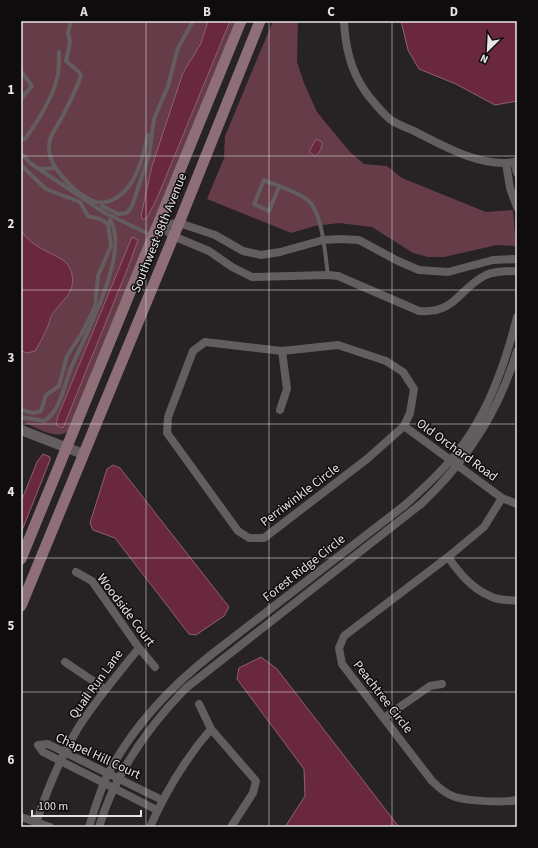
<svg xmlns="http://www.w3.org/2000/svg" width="538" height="848" viewBox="0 0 538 848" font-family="'Source Sans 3',sans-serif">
<rect width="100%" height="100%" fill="#272223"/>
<g fill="#653c48">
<path d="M21 21H235L70 430C57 442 36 427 21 421Z"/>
<path d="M273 21H298L297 62 304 83 317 112 350 152 364 164 387 166 402 178 486 212 513 210 516 246 497 245 444 257H428L413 253 372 227 339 223 315 226 291 233 207 199 224 158 225 136Z"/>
</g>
<g fill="#6a283f" stroke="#906070">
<path d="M208 21H230L158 196 147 218 143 220 141 216 152 166 183 73 201 43Z"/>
<path d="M401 21H517V101L495 105 456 84 419 69 408 50Z"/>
<path d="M316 139 322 142C323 147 319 154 315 156L309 152Z"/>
<path d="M21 230C30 246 48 251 63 260 68 264 71 269 72 275 76 294 60 301 52 315 49 318 50 323 48 326 44 335 40 343 35 351L27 353 21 351Z"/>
<path d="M132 237 138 240 129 265 63 428 56 425 58 416Z"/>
<path d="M43 454 50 457V460L21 533V502L37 462Z"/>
<path d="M113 465 120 468 229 607 224 616 196 635 189 634 115 538 93 530 90 523 107 469Z"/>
<path d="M261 657 277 669 399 827H285L305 796 304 769 237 679 239 668Z"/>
</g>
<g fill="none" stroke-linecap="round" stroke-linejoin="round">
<g stroke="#635d5e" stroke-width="4">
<path d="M71 21 68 33 70 42 66 61 79 72 81 76C76 90 69 104 62 117 57 127 49 135 49 147 48 167 76 194 93 201 100 204 110 202 116 198 137 186 143 156 148 135"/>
<path d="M21 71 32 86 21 99"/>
<path d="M21 139H25C38 121 54 96 58 74 59 67 59 59 59 52"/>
<path d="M21 153 30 163 105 213 153 236"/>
<path d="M21 165 46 189 80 202 88 216 100 219 108 224 111 246 98 276 95 307 82 333 67 356 59 386 46 395 41 411 33 413 21 410"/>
<path d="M39 169 56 168"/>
<path d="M279 187 269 211 254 204 264 180C277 186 294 190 306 199 323 210 325 255 328 275"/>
<path d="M102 206 118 214 127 213 132 206 149 155 154 119 168 86 178 48 193 21"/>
<path d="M21 417 44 421C61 411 64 385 71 368 85 336 131 251 110 220"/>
</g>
<g stroke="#635d5e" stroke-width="8">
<path d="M344 21C345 44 350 68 363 88 368 96 384 115 391 120 398 125 408 128 416 132 443 146 486 170 517 161"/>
<path d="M514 162 517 173"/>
<path d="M506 163 510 188 517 207"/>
<path d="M159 225 173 236 209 251 232 267 252 277 328 275 338 276 419 311C456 314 459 288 486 275 495 271 507 271 517 271"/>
<path d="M159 225 179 223 215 235 243 251 261 255 280 252 323 240 340 239 359 240 398 261 419 270 448 272 493 260 517 259"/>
<path d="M205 342 282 351 338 345 386 361 403 372 414 389 410 413 404 426 367 459 264 538H249L238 531 167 433 168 417 193 351Z"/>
<path d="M280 410 287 389 282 351"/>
<path d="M404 426 502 498 517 504"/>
<path d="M502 498 484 527 448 557 344 636 339 648 342 664 432 781C438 787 446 794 455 797 469 801 502 803 517 800"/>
<path d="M448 557C460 574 472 589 492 597 499 600 509 600 517 601"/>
<path d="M76 572 92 581 139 648 155 667"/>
<path d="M65 662 105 689"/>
<path d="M199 704 211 729 256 781 253 793 231 827"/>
<path d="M384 718 430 686 442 684"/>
<path d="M157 810 43 752 38 745 48 744 162 800"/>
<path d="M21 817 50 827"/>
<path d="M36 823C47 790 60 758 78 728 96 700 118 674 139 648"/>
<path d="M89 827C94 811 99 794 106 778 131 728 169 688 212 654L405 505C432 481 460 454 477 423 496 390 508 353 517 317"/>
<path d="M99 827C115 773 147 728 186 688L421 504C467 461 499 411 517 351"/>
<path d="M150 827C166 791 185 759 211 729"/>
</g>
<path stroke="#635d5e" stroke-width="10" d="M21 430 83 454"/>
<g stroke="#8e6e77" stroke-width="11">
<path d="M21 559 241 21"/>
<path d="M21 606 179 223 260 21"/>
</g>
</g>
<path fill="none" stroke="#e7e4e4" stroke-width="1" stroke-opacity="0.55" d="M146 21V827M269 21V827M392 21V827M21 156H517M21 290H517M21 424H517M21 558H517M21 692H517"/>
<g text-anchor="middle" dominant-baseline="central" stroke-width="3" stroke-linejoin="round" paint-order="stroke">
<g font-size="13" fill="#e7e4e4" stroke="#0f0c0d">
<text transform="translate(159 233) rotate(-68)">Southwest 88th Avenue</text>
<text transform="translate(457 450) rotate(36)">Old Orchard Road</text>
<text transform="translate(300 495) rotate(-37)">Perriwinkle Circle</text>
<text transform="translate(304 568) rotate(-38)">Forest Ridge Circle</text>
<text transform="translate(126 610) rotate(53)">Woodside Court</text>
<text transform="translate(96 684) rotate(-54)">Quail Run Lane</text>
<text transform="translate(383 697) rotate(52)">Peachtree Circle</text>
<text transform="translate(98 756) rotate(25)">Chapel Hill Court</text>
</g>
</g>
<rect width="538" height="848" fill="none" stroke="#0f0c0d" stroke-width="44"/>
<g transform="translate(488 50) rotate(204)" stroke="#0f0c0d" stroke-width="3" paint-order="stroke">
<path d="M0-3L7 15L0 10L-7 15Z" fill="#e7e4e4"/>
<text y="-6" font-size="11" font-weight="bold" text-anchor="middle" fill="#e7e4e4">N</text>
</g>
<path d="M32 810v6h109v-6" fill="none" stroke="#e7e4e4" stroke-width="2"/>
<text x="38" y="810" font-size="12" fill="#e7e4e4" stroke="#0f0c0d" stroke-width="3" paint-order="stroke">100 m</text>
<rect x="22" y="22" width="494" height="804" fill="none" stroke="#e7e4e4" stroke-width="1.5"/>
<g font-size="13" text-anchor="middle" font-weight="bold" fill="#e7e4e4">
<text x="84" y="16">A</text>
<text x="207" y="16">B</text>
<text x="331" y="16">C</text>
<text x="454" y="16">D</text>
<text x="11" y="94">1</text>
<text x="11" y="228">2</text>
<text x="11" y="362">3</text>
<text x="11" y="496">4</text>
<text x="11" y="630">5</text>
<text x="11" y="764">6</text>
</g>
</svg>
